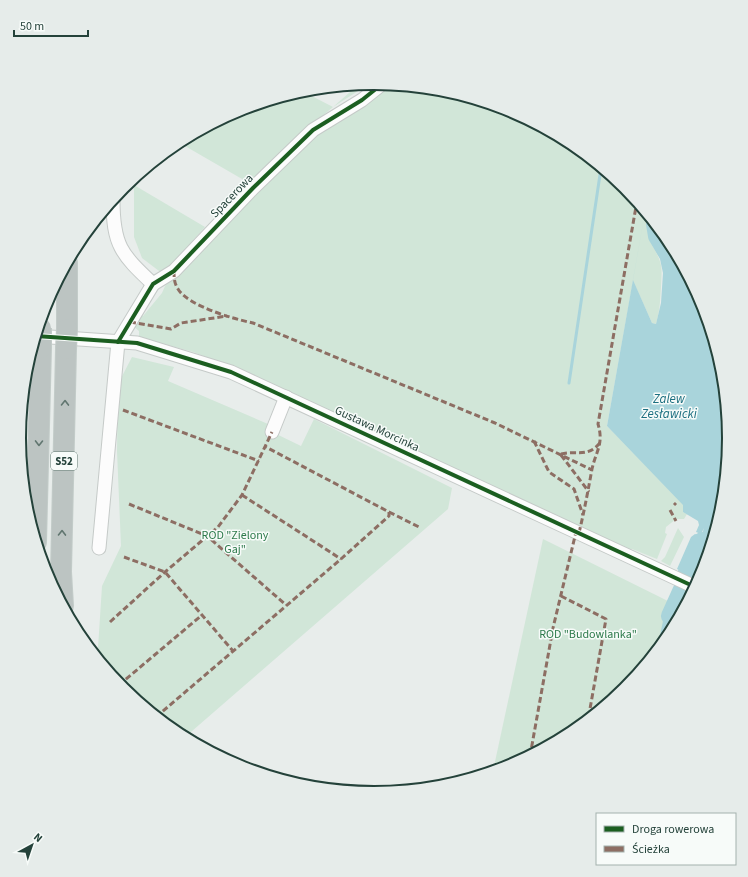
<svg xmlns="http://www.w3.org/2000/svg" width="748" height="877" viewBox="0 0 748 877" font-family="'Source Sans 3',sans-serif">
<rect width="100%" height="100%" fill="#e8edeb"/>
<g fill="#d1e6d8">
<path d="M369 84 333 107 288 145 249 183 178 142 238 110 302 91 333 107 358 85Z"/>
<path d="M389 85 443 90 510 111 571 143 625 188 669 241 675 253 671 252 659 230 653 246C663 265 662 267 661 287 660 302 660 310 656 324L652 323 633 281 607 426 684 505 683 512 687 514 684 519H676L666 527 665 533 667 534 657 559 632 549 628 551 460 474 249 373 193 352 139 337V331L133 326 140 314 143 316 162 293 165 286 280 167 321 132Z"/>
<path d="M134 185 205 227 163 274 142 258 134 237Z"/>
<path d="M132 357 174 367 168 381 268 424 266 429 301 446 314 419 452 488 448 509 184 738 177 734 123 689 99 660 102 656 98 648 102 586 121 546 117 451 118 384Z"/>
<path d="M678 528 684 537 670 566 661 561 665 557Z"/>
<path d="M543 539 684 609 669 636 625 690 571 734 510 767 493 771Z"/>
</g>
<g fill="#a9d4db">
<path d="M645 212 633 280 652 323 656 324 661 303 663 273 660 259 653 246 650 226 659 230 671 252 675 253 702 303 722 369 729 439 722 508 713 540 709 538 710 531 705 539 701 537 704 528 701 534 696 532 699 525 698 521 683 512V505L607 426Z"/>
<path d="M695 534 700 536 698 540 704 543 689 573H691L708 540 712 542 696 578 677 569 691 537Z"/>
<path d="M673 590 684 595 678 604 667 638 657 650 663 621Z"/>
</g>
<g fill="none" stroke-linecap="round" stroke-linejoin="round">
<path stroke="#a9d4db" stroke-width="3" d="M569 383 601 168"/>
<g stroke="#a9d4db" stroke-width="18">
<path d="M655 224 657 236 666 251"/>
<path d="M670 616 689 574 687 572 702 541"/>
</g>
<g stroke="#c5cac8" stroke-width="15">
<g id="minor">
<path d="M113 200C113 245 121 254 153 284"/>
<path d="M36 336 137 343 231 372 695 587"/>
<path d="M272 432 286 397"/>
<path d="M99 548 118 342 153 284 174 271 253 188 313 130 362 100 382 84"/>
</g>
</g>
<g stroke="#c3ccc9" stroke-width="22">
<g id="highway">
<path d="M67 329V263"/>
<path d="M36 542 41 348"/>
<path d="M63 606 61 572 66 349"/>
</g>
</g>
<use href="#minor" stroke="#fcfcfc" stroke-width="13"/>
<use href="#highway" stroke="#bcc4c2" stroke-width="20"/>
<g stroke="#c3ccc9" stroke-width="22" stroke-linecap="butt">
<g id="highway-bridge">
<path d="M41 328V348"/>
<path d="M66 349 67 329"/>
</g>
</g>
<use href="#highway-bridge" stroke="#bcc4c2" stroke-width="20"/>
<g stroke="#8d6e63" stroke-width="3" stroke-dasharray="6 3" stroke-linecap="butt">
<path d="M174 271C174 277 174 283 178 289 188 306 234 319 253 323L495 423 592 470"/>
<path d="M130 322 171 329 181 323 227 316"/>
<path d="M123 410 259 461"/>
<path d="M534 441 549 472 574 489 583 515"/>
<path d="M561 454C578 450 587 458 600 443"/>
<path d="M561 455 589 492"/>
<path d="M242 495 341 559"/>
<path d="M129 504 207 536 286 605"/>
<path d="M674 505 676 503"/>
<path d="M670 510 676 521"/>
<path d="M389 512 421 528"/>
<path d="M579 533C584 512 588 491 592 469 596 451 604 444 598 424L637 201"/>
<path d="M124 557 165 572 233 651"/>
<path d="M561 596 606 619 588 720"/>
<path d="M110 622 165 572 218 527 242 495 272 432"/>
<path d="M119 685 202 615"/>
<path d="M156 717 341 559 389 516V512L266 447"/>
<path d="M530 756 553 628 576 532"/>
</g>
<g stroke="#f7fbf9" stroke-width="6">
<g id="cycleway">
<path d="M36 336 137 343 231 372 695 587"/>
<path d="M118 342 153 284 174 271 253 188 313 130 362 100 382 84"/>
</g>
</g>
<use href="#cycleway" stroke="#1b5e20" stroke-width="4"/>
</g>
<defs><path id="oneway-chevron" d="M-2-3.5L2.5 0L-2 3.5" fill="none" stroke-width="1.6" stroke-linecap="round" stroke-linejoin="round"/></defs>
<g stroke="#617670">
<use href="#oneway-chevron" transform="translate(65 403) rotate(-89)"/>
<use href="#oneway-chevron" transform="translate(39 443) rotate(91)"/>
<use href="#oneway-chevron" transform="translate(62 533) rotate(-89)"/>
</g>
<g text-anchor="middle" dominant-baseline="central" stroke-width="3" stroke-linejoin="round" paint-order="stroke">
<rect fill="#f7fbf9" stroke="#637a73" stroke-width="1" x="51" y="452" width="26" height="18" rx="3"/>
<g font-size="11" font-weight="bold" fill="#24423a">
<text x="64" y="461">S52</text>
</g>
<g font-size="12" fill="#24423a" stroke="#f7fbf9">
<text transform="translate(232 196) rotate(-46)">Spacerowa</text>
<text transform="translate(377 429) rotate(25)">Gustawa Morcinka</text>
</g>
<g font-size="12" fill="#2d7a4b" stroke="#f7fbf9">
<text x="235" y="535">ROD "Zielony<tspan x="235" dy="14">Gaj"</tspan></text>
<text x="588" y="634">ROD "Budowlanka"</text>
</g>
<g font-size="13" font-style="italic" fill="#1c6f80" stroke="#f7fbf9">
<text x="669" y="399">Zalew<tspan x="669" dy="15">Zesławicki</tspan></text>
</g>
</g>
<path d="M0 0H748V877H0ZM26 438a348 348 0 1 1 696 0a348 348 0 1 1-696 0Z" fill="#e6ecea" fill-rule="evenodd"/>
<path fill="none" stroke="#24423a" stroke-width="2" d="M26 438a348 348 0 1 1 696 0a348 348 0 1 1-696 0Z"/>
<rect x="596" y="813" width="140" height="52" fill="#f7fbf9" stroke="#a3b1ad"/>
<rect x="604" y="826" width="20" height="6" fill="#1b5e20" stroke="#a3b1ad"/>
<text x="632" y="833" font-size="12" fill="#24423a">Droga rowerowa</text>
<rect x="604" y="846" width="20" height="6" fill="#8d6e63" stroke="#a3b1ad"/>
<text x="632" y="853" font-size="12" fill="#24423a">Ścieżka</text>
<g transform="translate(32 845) rotate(40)" stroke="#f7fbf9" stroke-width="3" paint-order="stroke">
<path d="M0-3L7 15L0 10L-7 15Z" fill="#24423a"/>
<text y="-6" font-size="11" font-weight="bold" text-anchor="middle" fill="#24423a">N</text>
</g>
<path d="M14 30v6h74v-6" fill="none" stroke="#24423a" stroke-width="2"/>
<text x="20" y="30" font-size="12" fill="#24423a" stroke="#f7fbf9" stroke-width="3" paint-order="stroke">50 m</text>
</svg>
